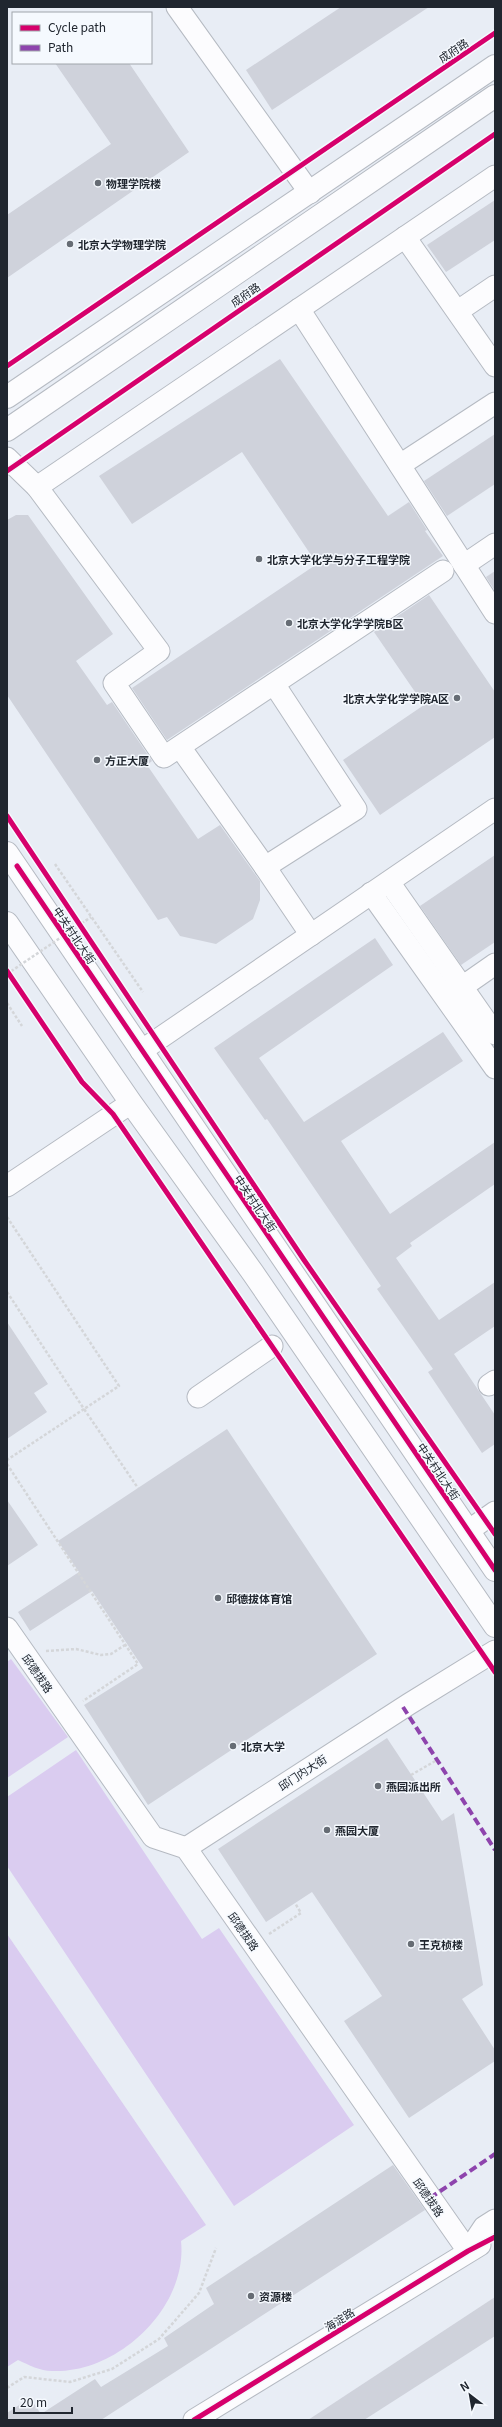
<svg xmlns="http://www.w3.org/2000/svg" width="502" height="2427" viewBox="0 0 502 2427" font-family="Georgia,'Noto Sans SC',serif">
<rect width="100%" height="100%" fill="#e8edf5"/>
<g fill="#daccf0">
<path d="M11 1659 68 1737 7 1778V1662Z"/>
<path d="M76 1750 202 1939 219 1928 354 2125 234 2206 7 1866V1797Z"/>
<path d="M7 1934 206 2225 181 2241C188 2307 118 2374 52 2371 40 2371 29 2365 18 2360L7 2367Z"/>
</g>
<g fill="#cfd2db">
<path d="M341 7H429L272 110 246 70Z"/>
<path d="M55 63H129L189 152 7 278V215L111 144Z"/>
<path d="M495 200V240L446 272 427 245Z"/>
<path d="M280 359 388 516 409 502 427 530 425 531 443 556 167 740 132 688 317 564 242 452 132 524 99 476Z"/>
<path d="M495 434V484L447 516 424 481Z"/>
<path d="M16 515H28L113 634 76 661 107 705 112 702 152 761 147 765 198 839 220 825 260 881V900L253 919 216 944 180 936 167 917 158 920 7 695V520Z"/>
<path d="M495 571V591L486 577Z"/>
<path d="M429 595 495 692V737L380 815 343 760 424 705 374 632Z"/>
<path d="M495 855V942L461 965 420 906Z"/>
<path d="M375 938 393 965 259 1058 304 1122 443 1032 463 1061 341 1141 390 1214 495 1142V1184L410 1243 412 1246 396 1258 439 1320 495 1282V1326L454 1354 495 1415V1444L482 1453 428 1372 433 1369 377 1289 381 1286 267 1119 265 1120 214 1048Z"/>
<path d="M7 1322 48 1384 34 1393 47 1412 7 1439Z"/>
<path d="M227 1429 377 1654 148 1805 84 1705 143 1668 92 1591 30 1631 18 1612 79 1572 58 1541Z"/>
<path d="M7 1500 38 1545 7 1566Z"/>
<path d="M387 1738 442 1821 454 1813 483 1985 462 1999 495 2050V2061L409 2118 344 2021 382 1996 312 1892 266 1922 218 1849Z"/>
<path d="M393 2165 425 2210 101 2420H7V2413L30 2398 41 2414 95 2379 101 2387 168 2346 164 2338 214 2304 206 2288Z"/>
<path d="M495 2297V2336L364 2420H308Z"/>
</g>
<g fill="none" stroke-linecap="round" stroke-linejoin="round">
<g stroke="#b5bac2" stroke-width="23">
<g id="minor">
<path d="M177 7 310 193"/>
<path d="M405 237 495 366"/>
<path d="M299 309 495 613"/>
<path d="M458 311 495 286"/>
<path d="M7 458 37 487 159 651 114 683 164 757 443 571"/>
<path d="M400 465 495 403"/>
<path d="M37 487 495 176"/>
<path d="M464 565 495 544"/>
<path d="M274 684 356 809 265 867 311 935"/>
<path d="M180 747 265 867"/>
<path d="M389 882 495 1034"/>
<path d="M371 893 495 1068"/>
<path d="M462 987 495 964"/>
<path d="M141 1051 495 809"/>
<path d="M7 1186 131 1103"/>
<path d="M489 1385 495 1381"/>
<path d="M198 1397 272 1346"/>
<path d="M468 1531 495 1512"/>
<path d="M7 1628 153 1837 186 1848 468 2251 484 2227 495 2220"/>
<path d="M186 1848 409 1704 495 1651"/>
<path d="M194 2420 480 2245"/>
</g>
</g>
<g stroke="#b5bac2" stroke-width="24">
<g id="major">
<path d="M7 397 495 66"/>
<path d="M7 430 495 96"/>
<path d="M7 853 495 1570"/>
<path d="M7 923 131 1103 253 1273 495 1626"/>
</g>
</g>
<g stroke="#d4d6d9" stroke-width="2.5" stroke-dasharray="3 2" stroke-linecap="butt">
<path d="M55 864 143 992"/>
<path d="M7 1003 22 1026"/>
<path d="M7 1217 119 1386 84 1409 138 1488"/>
<path d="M7 1292 84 1409 7 1460"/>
<path d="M7 1464 138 1664 83 1701"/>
<path d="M46 1651 76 1649 101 1655 111 1654 125 1645"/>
<path d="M411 1775 437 1760"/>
<path d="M269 1934 301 1913 295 1903"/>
<path d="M7 2388 24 2377 70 2382 112 2369 159 2339 199 2293 216 2248"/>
</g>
<use href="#minor" stroke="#fcfcfe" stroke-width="21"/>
<use href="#major" stroke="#fcfcfe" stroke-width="22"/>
<path stroke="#d4d6d9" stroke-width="2.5" stroke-dasharray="3 2" stroke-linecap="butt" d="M7 974 91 917"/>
<g stroke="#8e44ad" stroke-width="4" stroke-dasharray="8 4" stroke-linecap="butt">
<path d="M403 1707 495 1850"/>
<path d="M430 2198 495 2154"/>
</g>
<g stroke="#f5f9fe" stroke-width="8">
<g id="cycleway">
<path d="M7 366 495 33"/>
<path d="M7 471 495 134"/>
<path d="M7 816 304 1260 495 1534"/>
<path d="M17 866 495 1570"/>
<path d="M7 971 82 1082 113 1114 495 1672"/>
<path d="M194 2420 468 2251 495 2237"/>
</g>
</g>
<use href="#cycleway" stroke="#d6006c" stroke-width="5"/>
</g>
<g fill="#666c74" stroke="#f5f9fe" stroke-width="1.5">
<circle cx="98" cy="183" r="4"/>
<circle cx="70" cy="244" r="4"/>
<circle cx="259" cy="559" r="4"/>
<circle cx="289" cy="623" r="4"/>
<circle cx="457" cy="698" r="4"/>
<circle cx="97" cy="760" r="4"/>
<circle cx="218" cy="1598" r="4"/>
<circle cx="233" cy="1746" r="4"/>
<circle cx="378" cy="1786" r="4"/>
<circle cx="327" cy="1830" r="4"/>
<circle cx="411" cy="1944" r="4"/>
<circle cx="251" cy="2296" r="4"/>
</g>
<g text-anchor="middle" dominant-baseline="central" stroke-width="3" stroke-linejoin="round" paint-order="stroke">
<g font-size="11" fill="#20262f" stroke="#f5f9fe">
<text transform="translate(453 50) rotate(-34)">成府路</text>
<text transform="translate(245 294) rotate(-35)">成府路</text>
<text transform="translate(75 935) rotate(56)">中关村北大街</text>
<text transform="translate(256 1203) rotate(56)">中关村北大街</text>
<text transform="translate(439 1471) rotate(56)">中关村北大街</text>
<text transform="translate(38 1673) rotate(55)">邱德拔路</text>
<text transform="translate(302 1772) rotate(-33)">邱门内大街</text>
<text transform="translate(244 1931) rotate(55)">邱德拔路</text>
<text transform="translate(429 2197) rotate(55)">邱德拔路</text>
<text transform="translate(339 2319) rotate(-32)">海淀路</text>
</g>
<g font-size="11" font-weight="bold" fill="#20262f" stroke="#f5f9fe" text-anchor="start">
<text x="106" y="183">物理学院楼</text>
<text x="78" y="244">北京大学物理学院</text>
<text x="267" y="559">北京大学化学与分子工程学院</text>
<text x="297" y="623">北京大学化学学院B区</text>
<text x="449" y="698" text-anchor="end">北京大学化学学院A区</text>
<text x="105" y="760">方正大厦</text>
<text x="226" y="1598">邱德拔体育馆</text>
<text x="241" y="1746">北京大学</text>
<text x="386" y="1786">燕园派出所</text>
<text x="335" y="1830">燕园大厦</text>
<text x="419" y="1944">王克桢楼</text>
<text x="259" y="2296">资源楼</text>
</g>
</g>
<rect width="502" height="2427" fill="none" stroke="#20262f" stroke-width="16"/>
<rect x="12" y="12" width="140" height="52" fill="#f5f9fe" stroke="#a0a5ab"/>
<rect x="20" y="25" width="20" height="6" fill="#d6006c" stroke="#a0a5ab"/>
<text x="48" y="32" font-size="12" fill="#20262f">Cycle path</text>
<rect x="20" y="45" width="20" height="6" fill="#8e44ad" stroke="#a0a5ab"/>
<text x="48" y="52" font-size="12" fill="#20262f">Path</text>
<g transform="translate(470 2395) rotate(329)" stroke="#f5f9fe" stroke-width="3" paint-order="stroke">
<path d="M0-3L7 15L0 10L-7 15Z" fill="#20262f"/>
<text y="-6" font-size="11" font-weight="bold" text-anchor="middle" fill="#20262f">N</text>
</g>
<path d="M14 2407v6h58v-6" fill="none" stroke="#20262f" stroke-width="2"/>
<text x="20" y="2407" font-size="12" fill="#20262f" stroke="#f5f9fe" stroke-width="3" paint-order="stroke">20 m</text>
</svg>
